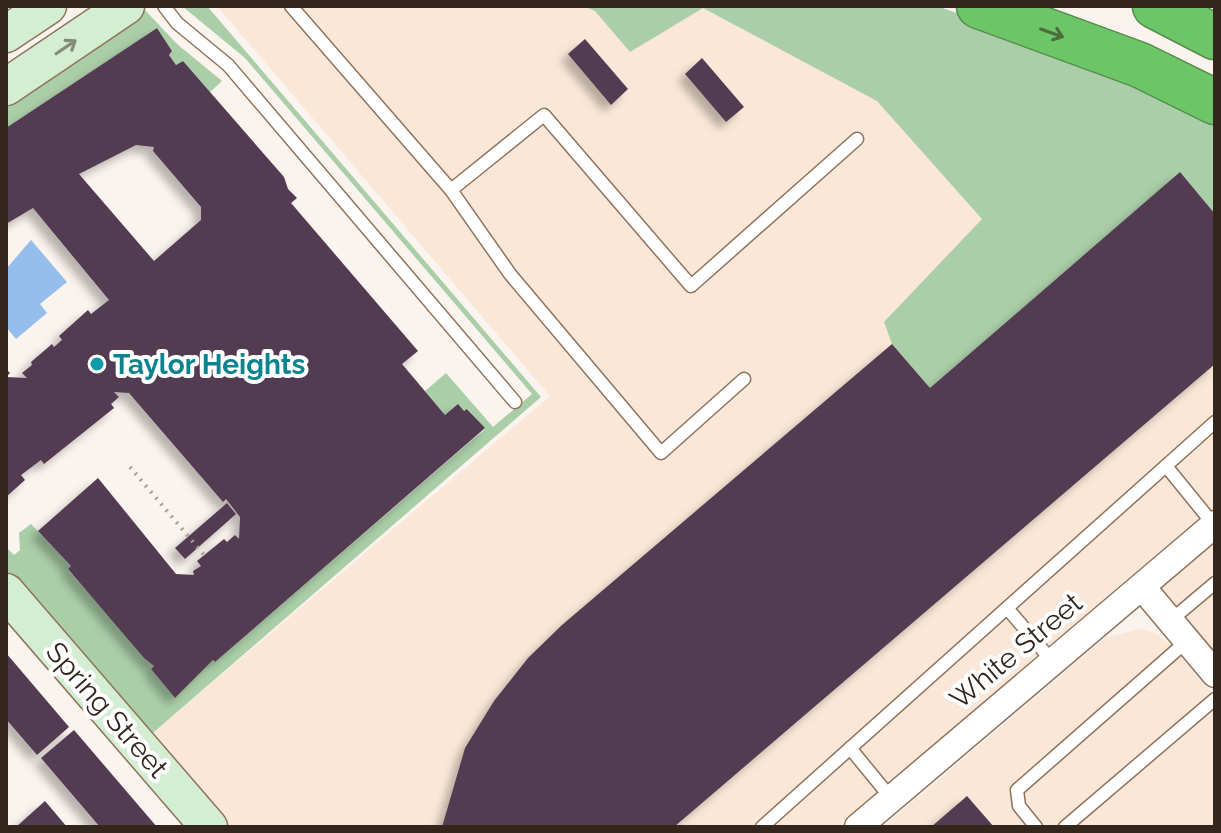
<svg xmlns="http://www.w3.org/2000/svg" width="1221" height="833" viewBox="0 0 1221 833" font-family="Raleway,sans-serif">
<defs>
<filter id="shadow"><feDropShadow dx="-7" dy="7" stdDeviation="4" flood-color="#0004"/></filter>
</defs>
<rect width="100%" height="100%" fill="#faf3ee"/>
<g fill="#fae7d7">
<path d="M217 6H821L1180 172 1215 214V654L1141 567 838 827H229L147 738 550 396Z"/>
<path d="M1139 629 1156 633 1174 648 1215 697V827H883L1105 638Z"/>
</g>
<g fill="#aacea8">
<path d="M182 6H207L541 397 147 738 6 576V547L14 555 20 550 19 533 31 524 71 566 68 570 154 666 151 669 175 698 213 660 215 662 485 429 468 409 464 411 458 405 445 415 425 391 446 373 493 427 532 394 245 58Z"/>
<path d="M583 6H937L1110 68 1215 110V214L1180 173 930 388 892 344 884 322 982 219 877 101 703 8 630 52 595 11Z"/>
<path d="M145 10 177 44 222 81 210 92 183 61 176 65 169 55 172 51 157 28 6 128V103Z"/>
</g>
<path fill="#96beec" d="M31 240 67 282 40 304 47 313 16 339 6 327V269Z"/>
<g fill="#533b51" fill-rule="evenodd" filter="url(#shadow)">
<path d="M157 28 172 51 169 55 176 65 183 61 284 177 288 189 297 198 291 203 418 351 402 364 445 415 458 404 464 411 467 409 485 428 215 662 213 660 175 698 151 669 154 666 144 658 68 569 71 566 38 531 98 478 176 574 194 575 193 571 201 566 197 561 224 539 227 542 235 535 239 539 240 517 226 499 223 502 129 393 114 392 119 397 111 404 114 408 44 464 41 460 21 475 25 480 6 497V369L10 373 6 377 27 378 22 373 32 365 31 362 52 344 54 347 62 340 59 336 88 310 91 314 109 300 33 208 6 224V128ZM136 145 154 147 153 151 201 207V220L154 261 79 174Z"/>
<path d="M585 39 628 89 611 105 568 54Z"/>
<path d="M702 58 744 107 726 122 685 74Z"/>
<path d="M1180 172 1215 214V364L674 827H442L465 748 494 701 528 658 562 625 892 344 930 388Z"/>
<path d="M227 503 236 514 185 559 175 548Z"/>
<path d="M6 653 69 727 37 755 6 719Z"/>
<path d="M74 730 157 827H100L41 758Z"/>
<path d="M967 796 994 827H931Z"/>
<path d="M45 801 67 827H16Z"/>
</g>
<g fill="none" stroke-linecap="round" stroke-linejoin="round">
<g stroke="#8f735c" stroke-width="15">
<g id="lane">
<path d="M164 6 177 23 228 65 515 402"/>
<path d="M291 6 451 190 510 274 661 453 744 379"/>
<path d="M451 190 544 115 691 286 857 139"/>
<path d="M1166 466 1214 525"/>
<path d="M1007 608 1052 661"/>
<path d="M1170 621 1215 583"/>
<path d="M850 748 891 798"/>
<path d="M762 827 1215 422"/>
<path d="M1036 827 1019 806 1017 790 1187 641"/>
<path d="M1065 827 1215 699"/>
</g>
</g>
<g stroke="#8f735c" stroke-width="29">
<g id="street">
<path d="M1142 587 1215 674"/>
<path d="M858 827 1215 524"/>
</g>
</g>
<g stroke="#8f735c" stroke-width="39">
<g id="secondary">
<path d="M6 34 48 6"/>
<path d="M6 87 126 6"/>
<path d="M6 592 209 827"/>
</g>
</g>
<g stroke="#588e4e" stroke-width="47">
<g id="highway">
<path d="M979 6 1140 65 1215 102"/>
<path d="M1155 6 1215 37"/>
</g>
</g>
<path stroke="#a99f99" stroke-width="4" stroke-dasharray="2 6" stroke-linecap="butt" d="M130 467 204 555"/>
<use href="#lane" stroke="#fff" stroke-width="12"/>
<use href="#street" stroke="#fff" stroke-width="26"/>
<use href="#secondary" stroke="#d3eed2" stroke-width="36"/>
<use href="#highway" stroke="#6cc668" stroke-width="44"/>
</g>
<defs><path id="oneway-shaft" d="M-6 0H5M1.5-3L5.5 0L1.5 3" fill="none" stroke-width="1.6" stroke-linecap="round" stroke-linejoin="round" transform="scale(2)"/></defs>
<use stroke="#4c6e3f" href="#oneway-shaft" transform="translate(1052 33) rotate(20)"/>
<use stroke="#828a78" href="#oneway-shaft" transform="translate(66 47) rotate(-34)"/>
<circle fill="#0f9aa8" stroke="#fff" stroke-width="3" cx="97" cy="364" r="8"/>
<g text-anchor="middle" dominant-baseline="central" stroke-width="8" stroke-linejoin="round" paint-order="stroke">
<g font-size="28" font-weight="bold" fill="#0d838f" stroke="#fff" text-anchor="start">
<text x="113" y="364">Taylor Heights</text>
</g>
<g font-size="28" fill="#32261d" stroke="#fff">
<text transform="translate(1016 651) rotate(-40)">White Street</text>
<text transform="translate(107 710) rotate(49)">Spring Street</text>
</g>
</g>
<rect width="1221" height="833" fill="none" stroke="#32261d" stroke-width="16"/>
</svg>
